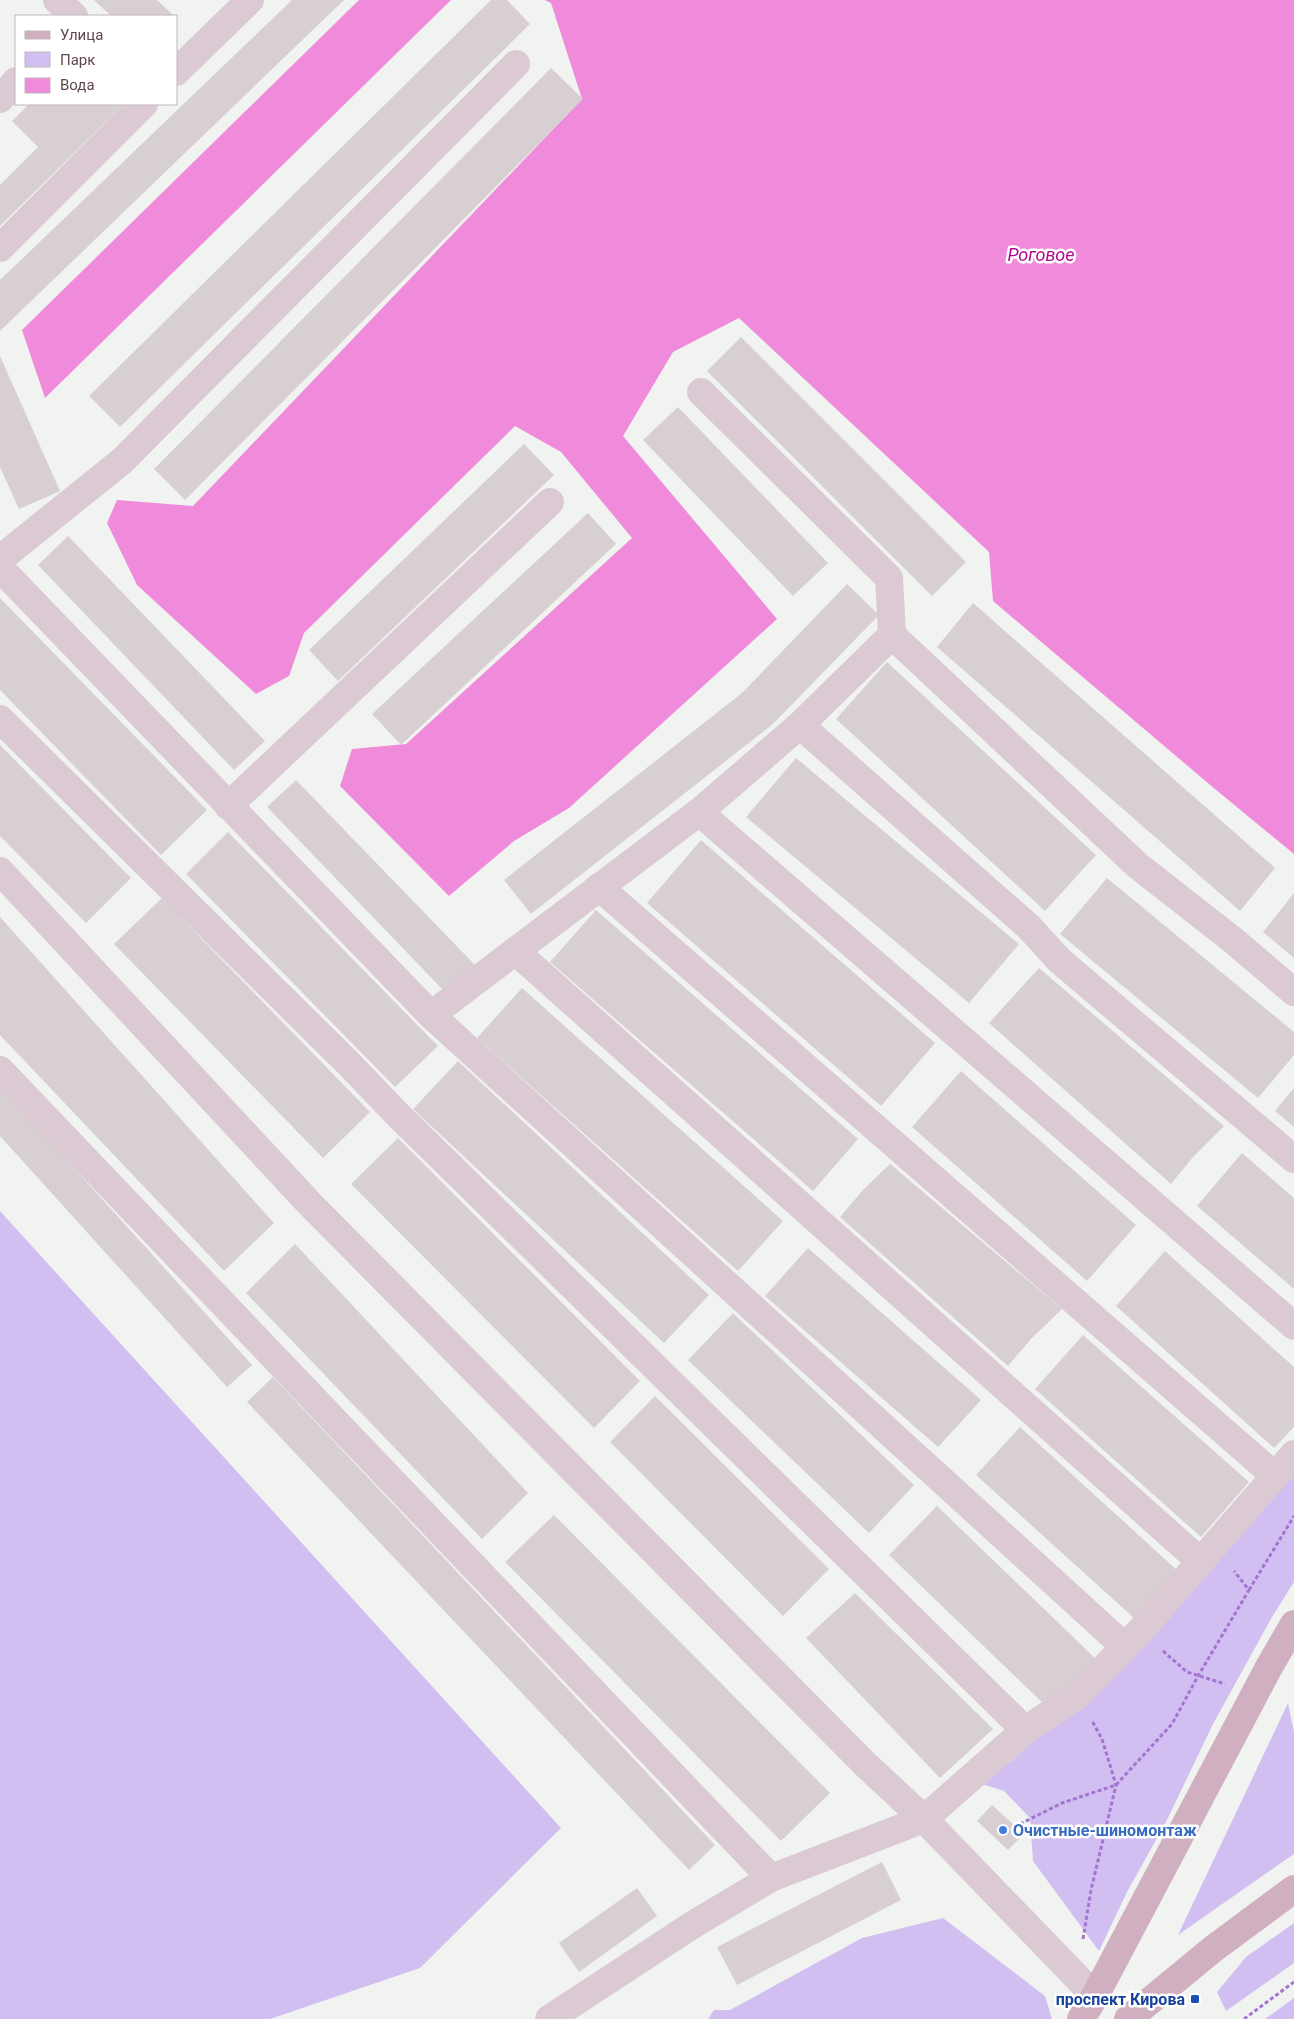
<svg xmlns="http://www.w3.org/2000/svg" width="1294" height="2019" viewBox="0 0 1294 2019" font-family="Roboto,sans-serif">
<rect width="100%" height="100%" fill="#f1f3f1"/>
<g fill="#d2bff1">
<path d="M0 1211 561 1828 420 1968 270 2019H0Z"/>
<path d="M1294 1476V1582L1272 1617 1213 1724 1166 1822 1127 1892 1099 1951 1033 1861 1030 1818 1004 1791 976 1782 1013 1760 1242 1525Z"/>
<path d="M1288 1703 1294 1732V1854L1178 1935Z"/>
<path d="M943 1918 1045 1996 1052 2019H708L714 2010H730L862 1938Z"/>
<path d="M1294 1923V1963L1226 2011 1217 1992 1246 1957Z"/>
<path d="M1294 1998V2019H1265Z"/>
</g>
<g fill="#ef8bda">
<path d="M359 0H451L45 398 22 330Z"/>
<path d="M545 0H1294V854L1215 789 993 601 989 552 739 318 673 352 623 436 777 619 569 808 514 841 449 896 340 786 352 749 406 744 632 538 561 452 515 426 304 633 289 676 256 694 137 585 107 523 117 500 193 506 582 99 551 3Z"/>
</g>
<g fill="#d8cfd3">
<path d="M94 0H157L174 16H111Z"/>
<path d="M292 0H344L0 331V280Z"/>
<path d="M491 0H507L530 24 120 427 89 396Z"/>
<path d="M551 68 583 99 185 500 154 469Z"/>
<path d="M29 104H124L0 226V185L38 147 12 121Z"/>
<path d="M741 337 966 562 932 596 707 371Z"/>
<path d="M0 356 60 491 19 509 0 467Z"/>
<path d="M678 407 828 563 793 596 643 440Z"/>
<path d="M524 444 554 475 338 681 309 650Z"/>
<path d="M588 513 616 544 401 745 372 714Z"/>
<path d="M68 536 265 741 234 770 38 565Z"/>
<path d="M847 584 879 615 773 724 531 914 504 880 742 693Z"/>
<path d="M0 598 207 810 161 855 0 690Z"/>
<path d="M973 603 1275 868 1240 911 937 647Z"/>
<path d="M887 662 1096 855 1045 911 836 719Z"/>
<path d="M0 745 131 878 86 923 0 836Z"/>
<path d="M796 758 1019 944 969 1003 746 817Z"/>
<path d="M296 780 474 964 445 992 267 807Z"/>
<path d="M228 832 438 1046 395 1087 186 874Z"/>
<path d="M701 840 935 1043 881 1106 647 903Z"/>
<path d="M1107 878 1294 1032V1055L1258 1098 1060 934Z"/>
<path d="M1294 893V958L1263 932Z"/>
<path d="M162 898 370 1112 323 1158 114 944Z"/>
<path d="M596 910 858 1139 813 1191 550 962Z"/>
<path d="M0 917 274 1223 224 1271 0 1035Z"/>
<path d="M1039 968 1224 1126 1193 1157 1171 1184 989 1023Z"/>
<path d="M522 988 783 1221 738 1271 477 1038Z"/>
<path d="M458 1061 709 1295 664 1343 413 1109Z"/>
<path d="M961 1071 1136 1225 1087 1281 912 1127Z"/>
<path d="M0 1086 252 1365 227 1387 0 1136Z"/>
<path d="M1294 1088V1127L1275 1111Z"/>
<path d="M398 1138 640 1381 594 1428 351 1184Z"/>
<path d="M1242 1153 1294 1198V1289L1197 1206Z"/>
<path d="M890 1164 1062 1309 1031 1339 1008 1366 840 1217 863 1190Z"/>
<path d="M295 1244 528 1493 482 1539 246 1293Z"/>
<path d="M808 1248 981 1400 938 1447 765 1296Z"/>
<path d="M1165 1251 1294 1367V1427L1274 1448 1116 1306Z"/>
<path d="M733 1313 914 1485 869 1533 688 1360Z"/>
<path d="M1083 1335 1249 1482 1201 1537 1035 1389Z"/>
<path d="M273 1377 715 1845 689 1870 247 1402Z"/>
<path d="M655 1396 829 1569 783 1616 610 1442Z"/>
<path d="M1020 1427 1178 1571 1135 1619 976 1475Z"/>
<path d="M937 1506 1096 1659 1049 1709 889 1555Z"/>
<path d="M554 1515 830 1793 781 1841 505 1562Z"/>
<path d="M855 1593 993 1729 940 1778 806 1638Z"/>
<path d="M992 1805 1024 1834 1008 1850 977 1821Z"/>
<path d="M882 1862 901 1900 737 1985 717 1947Z"/>
<path d="M637 1888 657 1916 579 1972 559 1943Z"/>
</g>
<g fill="none" stroke-linecap="round" stroke-linejoin="round">
<g stroke="#a375d0" stroke-width="3" stroke-dasharray="4 2.5" stroke-linecap="butt">
<path d="M1249 1590 1294 1516"/>
<path d="M1163 1651 1187 1672 1225 1684"/>
<path d="M1020 1824 1062 1803 1116 1785 1172 1724 1198 1676 1249 1590 1234 1571"/>
<path d="M1083 1939 1091 1890 1116 1785 1102 1739 1092 1721"/>
<path d="M1244 2019 1294 1982"/>
</g>
<g stroke="#dbcad3" stroke-width="28">
<path d="M57 0 74 16"/>
<path d="M176 72 250 0"/>
<path d="M0 99 16 81"/>
<path d="M0 248 144 104"/>
<path d="M701 392 889 578 892 635 800 725 1029 927 1060 961 1294 1159"/>
<path d="M0 559 122 461 516 64"/>
<path d="M0 568 431 1015 1125 1647"/>
<path d="M892 635 1137 865 1234 941 1294 992"/>
<path d="M0 719 349 1064 397 1114 1025 1730"/>
<path d="M228 806 550 502"/>
<path d="M699 812 1294 1326"/>
<path d="M0 871 309 1203 865 1764 924 1819 1095 1996"/>
<path d="M599 887 1274 1475"/>
<path d="M515 951 1201 1562"/>
<path d="M431 1015 699 812 800 725"/>
<path d="M0 1070 771 1878 694 1924 549 2019"/>
<path d="M771 1878 924 1819 1025 1730 1077 1696 1140 1631 1294 1454"/>
</g>
<g stroke="#d0b0c0" stroke-width="28">
<path d="M1081 2019 1095 1996 1269 1667 1294 1624"/>
<path d="M1128 2019 1213 1949 1294 1889"/>
</g>
</g>
<circle fill="#3f7fe0" stroke="#fff" stroke-width="2" cx="1003" cy="1830" r="5"/>
<rect fill="#1a4fb4" stroke="#fff" stroke-width="2" x="1190" y="1994" width="10" height="10" rx="2.5"/>
<g text-anchor="middle" dominant-baseline="central" stroke-width="5" stroke-linejoin="round" paint-order="stroke">
<g font-size="16" font-weight="bold" fill="#366cbe" stroke="#fff" text-anchor="start">
<text x="1013" y="1830">Очистные-шиномонтаж</text>
</g>
<g font-size="16" font-weight="bold" fill="#164399" stroke="#fff" text-anchor="end">
<text x="1185" y="1999">проспект Кирова</text>
</g>
<g font-size="18" font-style="italic" fill="#b2088f" stroke="#fff">
<text x="1041" y="254">Роговое</text>
</g>
</g>
<rect x="15" y="15" width="162" height="90" fill="#ffffff" stroke="#bfb6bb"/>
<rect x="25" y="31" width="25" height="8" fill="#d0b0c0" stroke="#bfb6bb"/>
<text x="60" y="40" font-size="15" fill="#5f4854">Улица</text>
<rect x="25" y="52" width="25" height="15" fill="#d2bff1" stroke="#bfb6bb"/>
<text x="60" y="65" font-size="15" fill="#5f4854">Парк</text>
<rect x="25" y="78" width="25" height="15" fill="#ef8bda" stroke="#bfb6bb"/>
<text x="60" y="90" font-size="15" fill="#5f4854">Вода</text>
</svg>
